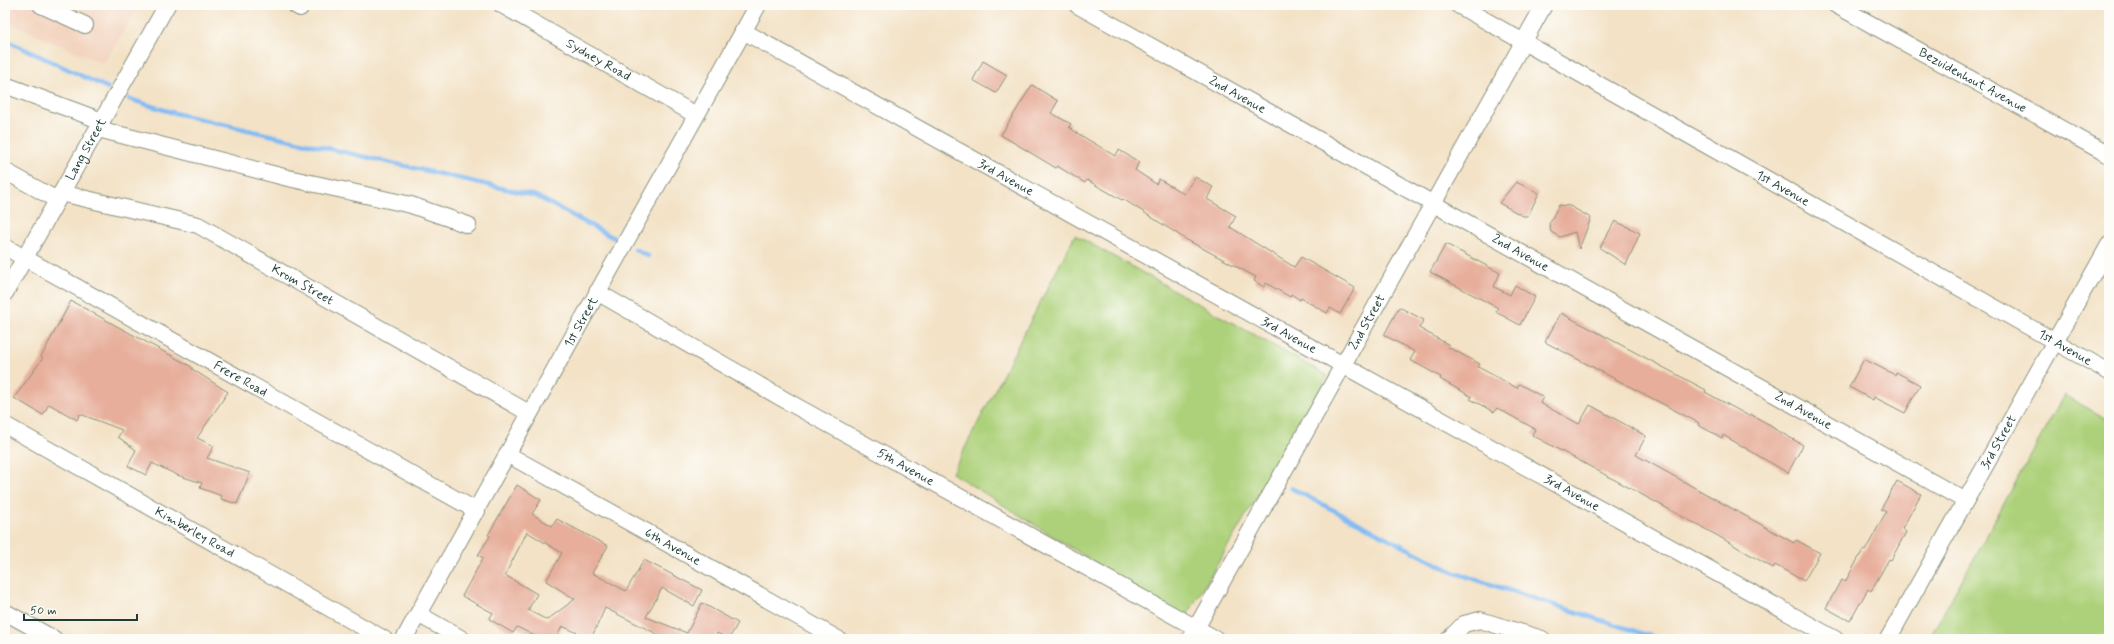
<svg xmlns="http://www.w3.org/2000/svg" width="2114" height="644" viewBox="0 0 2114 644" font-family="Mynerve,sans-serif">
<rect width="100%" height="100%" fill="#fdfcf7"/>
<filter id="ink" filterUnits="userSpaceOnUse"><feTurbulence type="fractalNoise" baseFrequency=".025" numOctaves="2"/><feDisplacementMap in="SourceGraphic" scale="8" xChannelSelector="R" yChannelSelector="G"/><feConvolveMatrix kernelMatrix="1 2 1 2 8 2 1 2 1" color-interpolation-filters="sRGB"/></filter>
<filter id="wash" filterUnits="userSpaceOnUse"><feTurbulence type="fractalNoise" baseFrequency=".012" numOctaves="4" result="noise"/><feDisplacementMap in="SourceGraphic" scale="16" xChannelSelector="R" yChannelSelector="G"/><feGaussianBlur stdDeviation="0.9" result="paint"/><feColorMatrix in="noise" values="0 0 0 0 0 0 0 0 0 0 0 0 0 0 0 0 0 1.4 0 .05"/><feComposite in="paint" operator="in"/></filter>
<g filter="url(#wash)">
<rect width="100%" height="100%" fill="#f3e2c6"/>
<path fill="#f3d4bf" d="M5 5H140L103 64 5 21Z"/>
<g fill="#add17a" stroke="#668757">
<path d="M1075 235 1328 376 1185 619 952 473Z"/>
<path d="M2064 395 2109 420V639H1929Z"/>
</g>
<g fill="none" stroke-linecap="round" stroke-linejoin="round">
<g stroke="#82bbf3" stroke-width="4.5">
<path d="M5 40 108 88"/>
<path d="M129 99 174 113 536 196 614 238"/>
<path d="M635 249 648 256"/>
<path d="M1291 488 1453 572 1659 639"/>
</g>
</g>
<g id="blocks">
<g fill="#e7af9b" fill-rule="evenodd">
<path d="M983 61 1007 75 996 93 973 80Z"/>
<path d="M1032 85 1058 101 1051 113 1071 124 1069 127 1077 133 1115 156 1119 150 1139 162 1135 170 1156 184 1159 179 1184 194 1195 177 1213 187 1207 199 1236 216 1230 227 1294 267 1301 257 1355 288 1340 314 1330 308 1327 313 1301 298 1300 300 1291 294 1290 297 1266 283 1264 287 1254 281 1256 277 1187 240 1123 199 1122 200 1087 180 1085 183 1057 166 1056 168 1001 135Z"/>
<path d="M1516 182 1539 193 1528 216H1523L1499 203Z"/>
<path d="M1559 205 1570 206 1591 218 1579 249 1575 232 1560 237 1551 232 1549 224Z"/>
<path d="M1615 221 1640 233 1626 265 1600 248Z"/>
<path d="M1446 244 1500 273 1494 287 1510 295 1515 285 1535 297 1520 325 1496 312 1498 308 1430 272Z"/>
<path d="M71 301 192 367V369L228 392 197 438 214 446 207 458 250 473 237 504 221 499 222 496 200 488 202 483 177 475 152 463 146 475 128 466 136 450 118 437 122 430 80 414 77 420 49 404 43 415 14 398 43 358 41 357Z"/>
<path d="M1399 307 1424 320 1419 328 1449 345 1448 347 1480 364 1478 367 1517 388 1519 384 1543 397 1540 403 1579 424 1590 405 1646 436 1636 455 1794 543 1796 540 1820 553 1804 581 1775 565 1773 568 1718 536 1532 435 1535 429 1497 408 1494 412 1470 399 1472 397 1440 379 1441 377 1410 360 1415 352 1384 335Z"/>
<path d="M1561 313 1706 390 1705 392 1749 416 1750 414 1774 427 1773 428 1803 445 1788 473 1723 435 1722 438 1698 425 1699 423 1545 342Z"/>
<path d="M1864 359 1895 375 1896 372 1920 385 1905 413 1874 397 1873 400 1849 387Z"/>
<path d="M1897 481 1921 494 1902 529 1906 532 1891 560 1889 559 1871 591 1868 589 1850 621 1826 608 1841 580 1845 582 1863 550 1865 551 1886 512 1881 509Z"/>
<path d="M517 485 541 500 532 514 552 526 557 519 608 546 592 573 626 591 644 560 702 590 694 606 662 588 646 617 687 633 702 603 738 623 729 639 717 633 714 639H667L605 608 591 639 562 626 556 639H541L517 627 513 633 489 619 493 613 462 596 483 558 478 555 490 536 488 535ZM527 532 562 553 546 581 575 599 547 620 528 610 537 594 505 575Z"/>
</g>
</g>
</g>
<g filter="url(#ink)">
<use href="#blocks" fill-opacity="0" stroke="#89907d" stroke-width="1"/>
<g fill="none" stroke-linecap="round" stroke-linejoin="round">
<g stroke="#89907d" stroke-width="18">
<g id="minor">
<path d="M41 5 85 25"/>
<path d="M295 5 300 8"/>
<path id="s1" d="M502 5 696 115"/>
<path id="s2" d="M1077 5 1964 500"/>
<path id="s3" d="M1458 5 2109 372"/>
<path id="s4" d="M1836 5 2109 155"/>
<path id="s5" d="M743 31 1835 639"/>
<path d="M5 85 102 121"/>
<path d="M98 129 288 178 411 205 468 225"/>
<path d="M5 171 57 200"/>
<path id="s6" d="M61 193 198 225 529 413"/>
<path id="s7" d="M5 247 477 511"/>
<path id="s8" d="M597 292 792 404 1216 639"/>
<path id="s9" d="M5 293 167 5"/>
<path id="s10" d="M5 425 384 639"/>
<path id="s11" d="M507 454 838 639"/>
<path d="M5 612 54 639"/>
<path d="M418 614 462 639"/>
<path id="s12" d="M404 639 758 5"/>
<path id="s13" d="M1190 639 1544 5"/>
<path d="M1449 639 1464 624 1480 620 1542 639"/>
<path id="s14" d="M1888 639 2109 245"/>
</g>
</g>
<use href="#minor" stroke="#fff" stroke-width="16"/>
</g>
</g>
<g text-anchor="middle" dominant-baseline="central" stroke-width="3" stroke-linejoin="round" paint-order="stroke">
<g font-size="13" fill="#1f3d34" stroke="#fdfcf7">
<text stroke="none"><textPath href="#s1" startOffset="111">Sydney Road</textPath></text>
<text stroke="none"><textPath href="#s4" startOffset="156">Bezuidenhout Avenue</textPath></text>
<text stroke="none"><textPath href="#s2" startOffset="184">2nd Avenue</textPath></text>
<text stroke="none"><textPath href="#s9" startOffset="165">Lang Street</textPath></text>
<text stroke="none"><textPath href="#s5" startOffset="301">3rd Avenue</textPath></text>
<text stroke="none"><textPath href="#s3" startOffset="373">1st Avenue</textPath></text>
<text stroke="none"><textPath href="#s2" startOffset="508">2nd Avenue</textPath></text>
<text stroke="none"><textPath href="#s6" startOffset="261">Krom Street</textPath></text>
<text stroke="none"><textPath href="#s12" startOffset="363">1st Street</textPath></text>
<text stroke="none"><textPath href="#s13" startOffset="363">2nd Street</textPath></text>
<text stroke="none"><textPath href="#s5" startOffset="625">3rd Avenue</textPath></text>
<text stroke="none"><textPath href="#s3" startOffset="697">1st Avenue</textPath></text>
<text stroke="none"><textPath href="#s7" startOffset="270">Frere Road</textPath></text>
<text stroke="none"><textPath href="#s2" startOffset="832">2nd Avenue</textPath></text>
<text stroke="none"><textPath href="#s14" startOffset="226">3rd Street</textPath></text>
<text stroke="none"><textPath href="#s8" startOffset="355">5th Avenue</textPath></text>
<text stroke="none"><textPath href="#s5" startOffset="949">3rd Avenue</textPath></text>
<text stroke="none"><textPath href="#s10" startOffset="218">Kimberley Road</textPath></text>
<text stroke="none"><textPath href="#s11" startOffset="190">6th Avenue</textPath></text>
</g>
</g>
<rect width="2114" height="644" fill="none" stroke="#fdfcf7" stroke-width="20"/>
<path d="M24 614v6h113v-6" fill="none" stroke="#1f3d34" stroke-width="2"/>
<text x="30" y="614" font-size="12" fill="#1f3d34" stroke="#fdfcf7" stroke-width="3" paint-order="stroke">50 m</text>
</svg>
